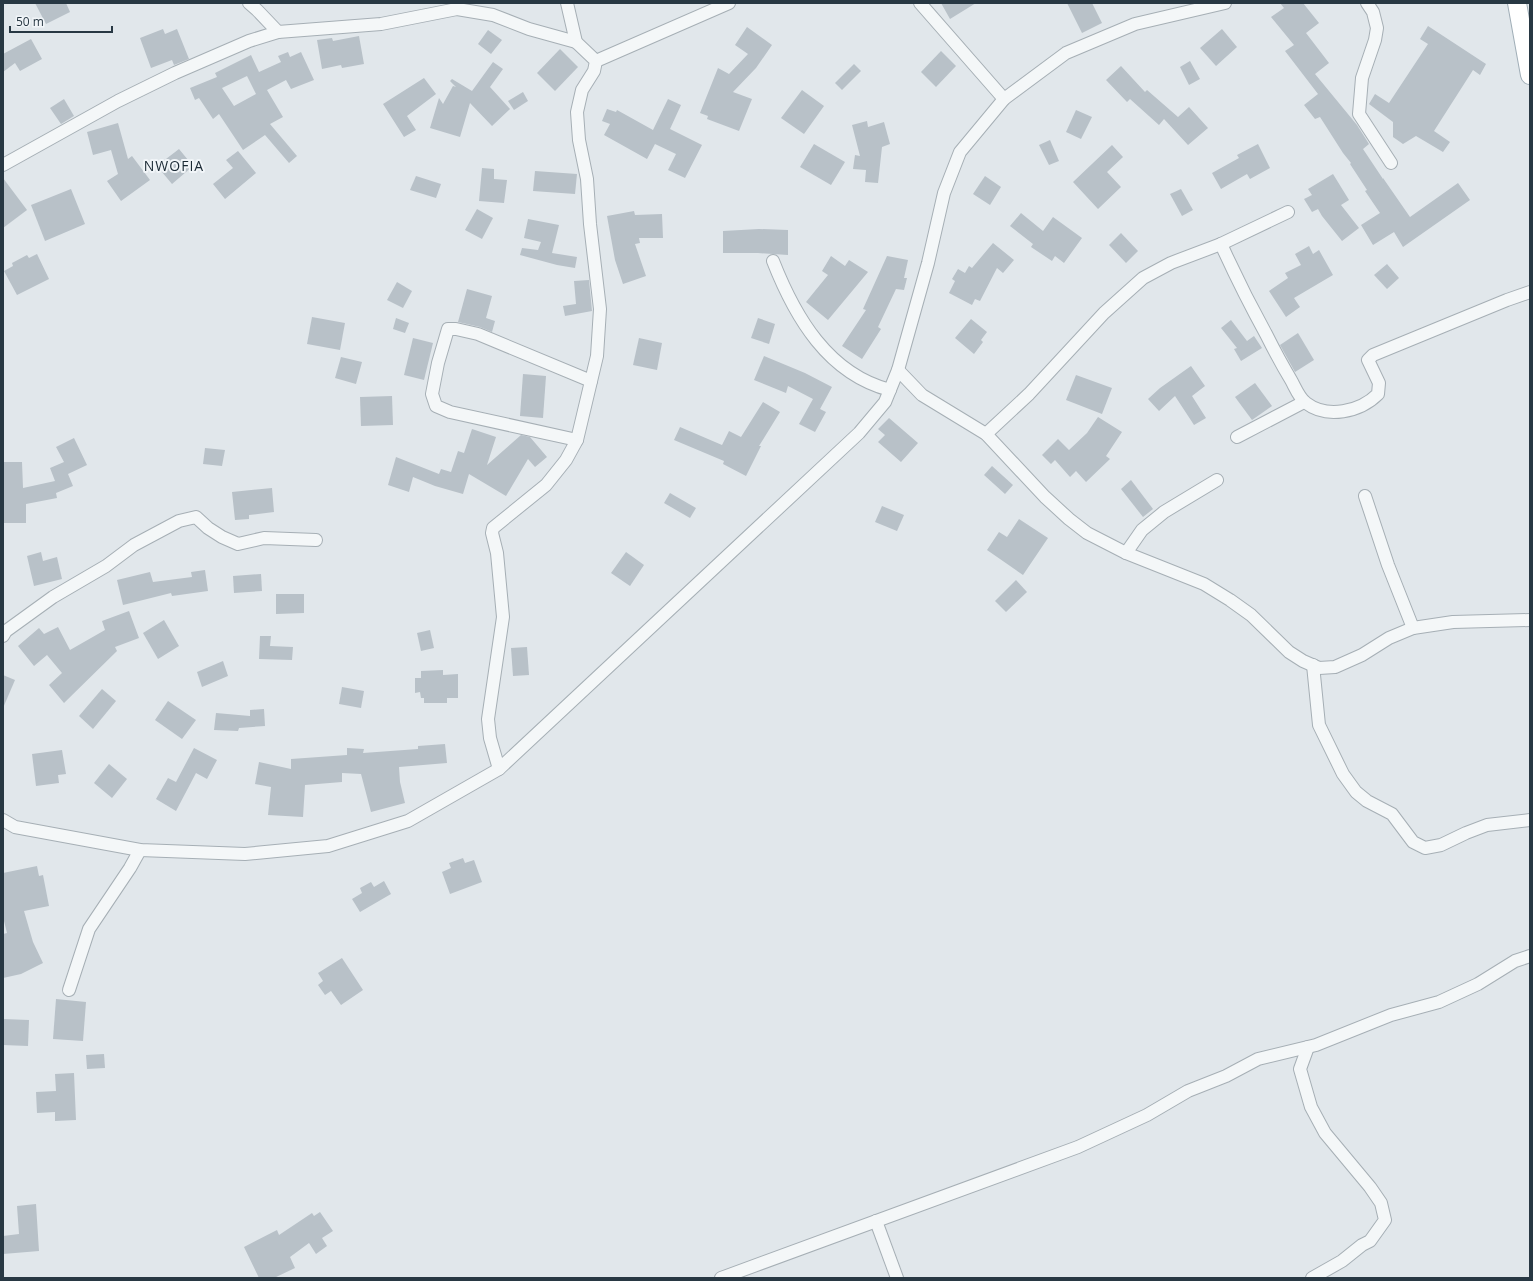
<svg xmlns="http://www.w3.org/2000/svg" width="1533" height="1281" viewBox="0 0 1533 1281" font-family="'Open Sans',sans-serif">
<rect width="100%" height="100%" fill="#e1e7eb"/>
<g fill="#b8c1c8" fill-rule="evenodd">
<path d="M35 3H66L70 12 46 24Z"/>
<path d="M941 3H976L950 19Z"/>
<path d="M1067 3H1092L1102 23 1082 33Z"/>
<path d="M1280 3H1303L1319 23 1306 33 1329 63 1315 74 1357 125 1369 144 1363 149 1383 179V178L1410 217 1458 183 1470 200 1403 247 1394 232 1373 245 1361 225 1380 213 1365 191 1367 190 1350 164 1351 163 1343 153 1320 117 1315 119 1304 105 1318 94 1285 51 1294 45 1271 17 1284 8Z"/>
<path d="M1428 26 1486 64 1480 75 1473 70 1434 131 1450 142 1443 152 1416 136 1403 144 1393 137V122L1369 104 1375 94 1389 103 1428 44 1420 39Z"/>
<path d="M747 27 772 45 756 68 733 92 752 99 739 131 707 119 708 116 700 113 718 68 729 74 748 54 735 45Z"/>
<path d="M163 29 165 34 177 29 189 59 174 65 172 60 151 68 140 38Z"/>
<path d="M1222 29 1237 47 1216 66 1200 48Z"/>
<path d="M488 30 502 40 491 54 478 44Z"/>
<path d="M359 36 364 64 342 68 341 65 322 69 317 40 332 38 333 41Z"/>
<path d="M31 39 42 59 20 71 15 63 3 72V54Z"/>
<path d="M560 49 578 67 555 91 537 73Z"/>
<path d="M941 51 956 66 936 87 921 72Z"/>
<path d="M288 52 290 57 301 52 314 80 291 89 286 80 267 90 283 117 270 124 297 156 289 163 265 135 243 150 219 114 213 119 199 98 195 100 190 88 217 77 215 73 251 55 259 72 281 62 278 56ZM247 76 256 94 234 106 222 88Z"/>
<path d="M1190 61 1200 79 1189 85 1180 67Z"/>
<path d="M493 62 503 69 490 87 510 109 492 126 470 103 460 137 430 128 439 98 443 104 453 86 456 87 450 81 452 79 472 91Z"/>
<path d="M854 64 861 71 842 90 835 83Z"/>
<path d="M1121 66 1145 92 1147 90 1178 117 1189 107 1208 128 1188 145 1164 119 1159 125 1130 99 1127 102 1106 80Z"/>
<path d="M424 78 436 94 407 116 416 130 404 137 383 104Z"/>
<path d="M802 90 824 106 804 134 781 118Z"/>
<path d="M523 92 528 101 514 110 508 101Z"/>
<path d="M64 99 74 116 61 124 50 108Z"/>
<path d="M668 99 681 105 670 129 702 145 685 178 668 170 676 154 655 144 647 159 604 135 610 124 602 121 607 109 616 112 617 110 653 130Z"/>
<path d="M1076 110 1092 117 1081 139 1066 132Z"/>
<path d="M867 121 868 127 884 122 890 144 882 147 878 183 865 182 866 170 853 169 855 155 860 156 852 125Z"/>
<path d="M118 123 128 159 132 156 150 180 121 201 107 181 118 174 111 150 93 155 87 132Z"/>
<path d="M1050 140 1059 161 1049 165 1039 145Z"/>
<path d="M814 144 845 162 831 185 800 167Z"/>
<path d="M1258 144 1270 168 1250 179 1247 174 1221 189 1212 173 1239 158 1237 155Z"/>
<path d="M1112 145 1123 157 1107 172 1121 187 1098 209 1073 182Z"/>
<path d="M179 149 193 166 172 184 162 172 171 165 166 159Z"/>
<path d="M238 151 256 173 225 199 213 184 233 168 226 160Z"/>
<path d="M482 168 494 169V179L507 180 504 203 479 201Z"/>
<path d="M535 171 577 174 575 194 533 191Z"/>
<path d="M1333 174 1349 200 1341 205 1359 228 1342 241 1322 216 1318 209 1312 212 1304 199 1312 195 1308 189Z"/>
<path d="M416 176 441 184 436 198 410 190Z"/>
<path d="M985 176 1001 187 990 205 973 194Z"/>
<path d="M3 178 27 210 3 228Z"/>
<path d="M71 189 85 224 45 241 31 205Z"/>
<path d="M1181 189 1193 210 1182 216 1170 194Z"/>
<path d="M477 209 493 218 482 239 465 230Z"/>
<path d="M634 211 635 215 662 214 663 238H639L640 243 635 244 646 276 623 284 615 260 607 216Z"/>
<path d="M1021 213 1043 231 1053 217 1082 238 1064 263 1055 256 1052 261 1031 247 1033 244 1010 226Z"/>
<path d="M528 219 559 225 552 253 577 257 575 268 557 265 520 255 522 248 538 250 541 242 524 238Z"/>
<path d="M759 229 788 230V255L758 253H723V231Z"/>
<path d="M1121 233 1138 251 1126 263 1109 245Z"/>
<path d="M993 243 1014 260 1003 273 997 268 980 301 975 299 972 305 949 293 955 281 952 279 958 269 965 273 969 266 972 268Z"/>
<path d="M1309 246 1313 254 1319 250 1333 275 1294 298 1300 307 1286 317 1269 291 1288 278 1285 273 1301 265 1295 254Z"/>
<path d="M37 254 49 279 17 295 4 271 13 266 12 263 27 255 29 258Z"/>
<path d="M831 256 845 266 849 260 868 272 828 320 806 302 828 275 822 271Z"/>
<path d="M887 256 908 260 904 278H907L904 290 896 289 878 327 881 329 862 359 842 346 866 310 863 309Z"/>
<path d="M1387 264 1399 278 1387 289 1374 275Z"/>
<path d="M589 280 592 311 565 316 563 306 576 304 574 281Z"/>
<path d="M397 282 412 291 403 308 387 300Z"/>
<path d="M467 289 492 296 486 318 495 321 492 332 480 327 458 322Z"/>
<path d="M312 317 345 323 340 350 307 344Z"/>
<path d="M396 318 409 323 405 333 393 329Z"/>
<path d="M758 318 775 324 769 344 751 338Z"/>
<path d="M971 319 987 332 981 340 983 342 974 354 955 338Z"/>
<path d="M1231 320 1247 341 1254 336 1262 348 1241 361 1234 349 1237 348 1221 328Z"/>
<path d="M1298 333 1314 360 1295 372 1280 345Z"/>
<path d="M413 338 433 343 424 380 404 375Z"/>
<path d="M639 338 662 343 657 370 633 365Z"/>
<path d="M764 356 805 373 832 387 820 409 826 412 815 432 799 424 813 399 788 386 786 393 754 380Z"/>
<path d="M341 357 362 362 356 384 335 378Z"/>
<path d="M1191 366 1205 386 1192 396 1206 418 1194 425 1175 396 1159 411 1148 399 1160 388Z"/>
<path d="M523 374 546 376 543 418 520 416Z"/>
<path d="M1076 375 1112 388 1102 414 1066 400Z"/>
<path d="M1255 383 1272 406 1252 420 1235 397Z"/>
<path d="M392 396 393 425 361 426 360 397Z"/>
<path d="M763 402 780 412 759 446H761L746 476 723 464 724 461 674 440 680 427 722 445 729 431 741 437Z"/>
<path d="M1098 417 1122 432 1106 456 1110 459 1086 482 1076 471 1070 477 1055 460 1051 464 1042 455 1058 439 1069 450 1087 433Z"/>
<path d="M889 418 918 443 901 462 878 442 885 435 878 429Z"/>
<path d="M472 429 496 437 487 465 521 435 530 437 547 457 535 467 528 459 506 496 469 474 463 494 435 486 413 477 409 492 388 485 396 457 439 474 441 469 451 472 458 451 464 453Z"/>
<path d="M74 438 87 465 68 474 73 486 56 493 57 498 26 504V523H4L3 462H22L23 488 55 481 50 468 64 462 56 447Z"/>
<path d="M205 448 225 450 222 466 203 464Z"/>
<path d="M992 466 1013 485 1005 494 984 475Z"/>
<path d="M1131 480 1153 509 1143 517 1121 489Z"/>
<path d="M272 488 274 512 249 515V519L235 520 232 492Z"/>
<path d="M670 493 696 508 690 518 664 503Z"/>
<path d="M882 506 904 515 897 531 875 522Z"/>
<path d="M1019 519 1048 538 1023 575 987 550 999 532 1007 537Z"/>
<path d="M41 552 43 561 57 557 62 579 34 586 27 556Z"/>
<path d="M626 552 644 565 630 586 611 573Z"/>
<path d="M205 570 208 591 172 596 171 593 123 605 117 580 150 572 153 582 192 577 191 572Z"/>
<path d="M261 574 262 591 234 593 233 576Z"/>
<path d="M1016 580 1027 592 1006 612 995 601Z"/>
<path d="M276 594H304V613L276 614Z"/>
<path d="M129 611 139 638 115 647 117 651 64 703 49 685 62 673 47 655 34 666 18 646 39 628 44 634 58 627 70 650 105 630 102 621Z"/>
<path d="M164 620 179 646 158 659 143 633Z"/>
<path d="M430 630 434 648 421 651 417 633Z"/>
<path d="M260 636H271L270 646 293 647 292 660 259 659Z"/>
<path d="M527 647 529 675 513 676 511 648Z"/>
<path d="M223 661 228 676 202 687 197 672Z"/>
<path d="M443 670V675L458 674V698H447V703H424V698H421L420 692 415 693V678H421V671Z"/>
<path d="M3 675 15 680 3 708Z"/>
<path d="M342 687 364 691 361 708 339 704Z"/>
<path d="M102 689 116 701 93 729 79 716Z"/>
<path d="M168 701 196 720 182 739 155 720Z"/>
<path d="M264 709 265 726 239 728 238 731 214 730 216 713 250 716V710Z"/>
<path d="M445 744 447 763 399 767 400 782 405 803 371 812 361 774 342 773V782L305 785 303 817 268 815 271 787 255 784 259 762 291 769V759L347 755V748L364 749 363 753 418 749V746Z"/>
<path d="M194 748 217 760 207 779 196 773 176 811 156 799 168 778 176 782Z"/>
<path d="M62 750 66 774 58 775 59 783 36 786 32 754Z"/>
<path d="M109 764 127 779 112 798 94 783Z"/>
<path d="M463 858 465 863 474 860 482 882 450 894 442 872 451 868 449 863Z"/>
<path d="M37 866 39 876 43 875 49 906 24 911 33 942 43 963 21 974 3 978V934L7 933 3 917V873Z"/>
<path d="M384 881 391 894 360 912 352 899 362 893 360 888 371 882 374 887Z"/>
<path d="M342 958 363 990 341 1005 331 991 325 995 318 985 323 981 318 973Z"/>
<path d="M56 999 86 1002 83 1041 53 1039Z"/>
<path d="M3 1019 29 1020 28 1046 3 1045Z"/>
<path d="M104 1054 105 1068 87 1069 86 1055Z"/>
<path d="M74 1073 76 1120 55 1121V1112L37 1113 36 1092 56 1091 55 1074Z"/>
<path d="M36 1204 39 1251 3 1254V1236L19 1234 17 1206Z"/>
<path d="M320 1212 333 1231 322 1238 327 1246 316 1254 309 1243 290 1257 295 1268 274 1278H259L244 1247 277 1230 279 1235 312 1213 314 1216Z"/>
</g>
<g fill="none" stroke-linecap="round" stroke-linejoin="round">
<g stroke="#a6afb5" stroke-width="14">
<g id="minor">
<path d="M249 3 257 10 278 32"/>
<path d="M920 3 1004 99"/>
<path d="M1367 3 1373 12 1377 28 1375 40 1362 78 1359 114 1391 163"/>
<path d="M596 61 729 3"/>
<path d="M3 165 118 101 175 73 249 41 278 32 381 24 457 9 493 15 529 29 576 42"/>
<path d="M1221 244C1235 275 1250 305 1266 334 1274 350 1282 365 1291 380 1295 387 1299 398 1306 403 1327 419 1360 412 1378 394L1379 383 1368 360 1373 355 1507 300 1530 292"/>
<path d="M773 261C795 317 828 374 890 390"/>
<path d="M898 370 922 395 986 434 1045 497 1069 519 1087 533 1126 553 1204 584 1230 600 1251 615 1289 652 1303 661 1319 668 1335 667 1362 655 1389 638 1413 628 1453 622 1530 620"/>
<path d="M986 434 1029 394 1104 313 1143 278 1171 263 1221 244 1288 212"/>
<path d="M1237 437 1304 402"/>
<path d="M577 440 450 412 436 406 432 394 438 363 448 329H456L478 334 591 381"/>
<path d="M1365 496 1388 565 1413 628"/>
<path d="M1126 553 1142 530 1164 512 1217 480"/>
<path d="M3 636 6 631 53 597 106 566 134 545 179 521 196 517 208 528 222 537 238 544 264 538 316 540"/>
<path d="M1313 665 1319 725 1343 774 1356 792 1367 801 1392 814 1413 842 1425 848 1441 845 1466 833 1487 825 1530 820"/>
<path d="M499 769 490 738 488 719 503 617 497 553 492 533 493 528 546 485 566 460 577 440 597 356 600 309 590 224 587 179 579 140 577 112 582 90 594 71 596 61 576 42 567 3"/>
<path d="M3 820 15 827 140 850 245 854 328 846 408 821 499 769 859 433 885 402 898 370 928 263 944 193 960 152 1004 99 1066 53 1135 24 1225 3"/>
<path d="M69 990 89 929 130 868 140 850"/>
<path d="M1308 1047 1300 1069 1311 1107 1325 1133 1370 1187 1381 1203 1385 1220 1370 1241 1362 1245 1342 1261 1312 1278"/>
<path d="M876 1221 897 1278"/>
<path d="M721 1278 1078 1147 1147 1115 1188 1091 1226 1076 1258 1059 1316 1045 1391 1015 1439 1002 1478 984 1515 961 1530 956"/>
</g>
</g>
<g stroke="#a0aeb7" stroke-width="20">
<path id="primary" d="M1517 3 1530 75"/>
</g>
<use href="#minor" stroke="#f4f7f8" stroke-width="12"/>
<use href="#primary" stroke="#fff" stroke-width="18"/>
</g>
<g text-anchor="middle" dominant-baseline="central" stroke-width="4" stroke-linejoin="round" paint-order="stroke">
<g font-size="14" letter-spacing="1" fill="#1a2934" stroke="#f1f5f8">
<text x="174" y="165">NWOFIA</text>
</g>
</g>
<rect width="1533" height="1281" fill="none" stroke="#283843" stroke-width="8"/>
<path d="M10 26v6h102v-6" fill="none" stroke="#283843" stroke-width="2"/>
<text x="16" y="26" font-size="12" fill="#283843" stroke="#f1f5f8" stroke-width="3" paint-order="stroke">50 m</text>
</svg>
